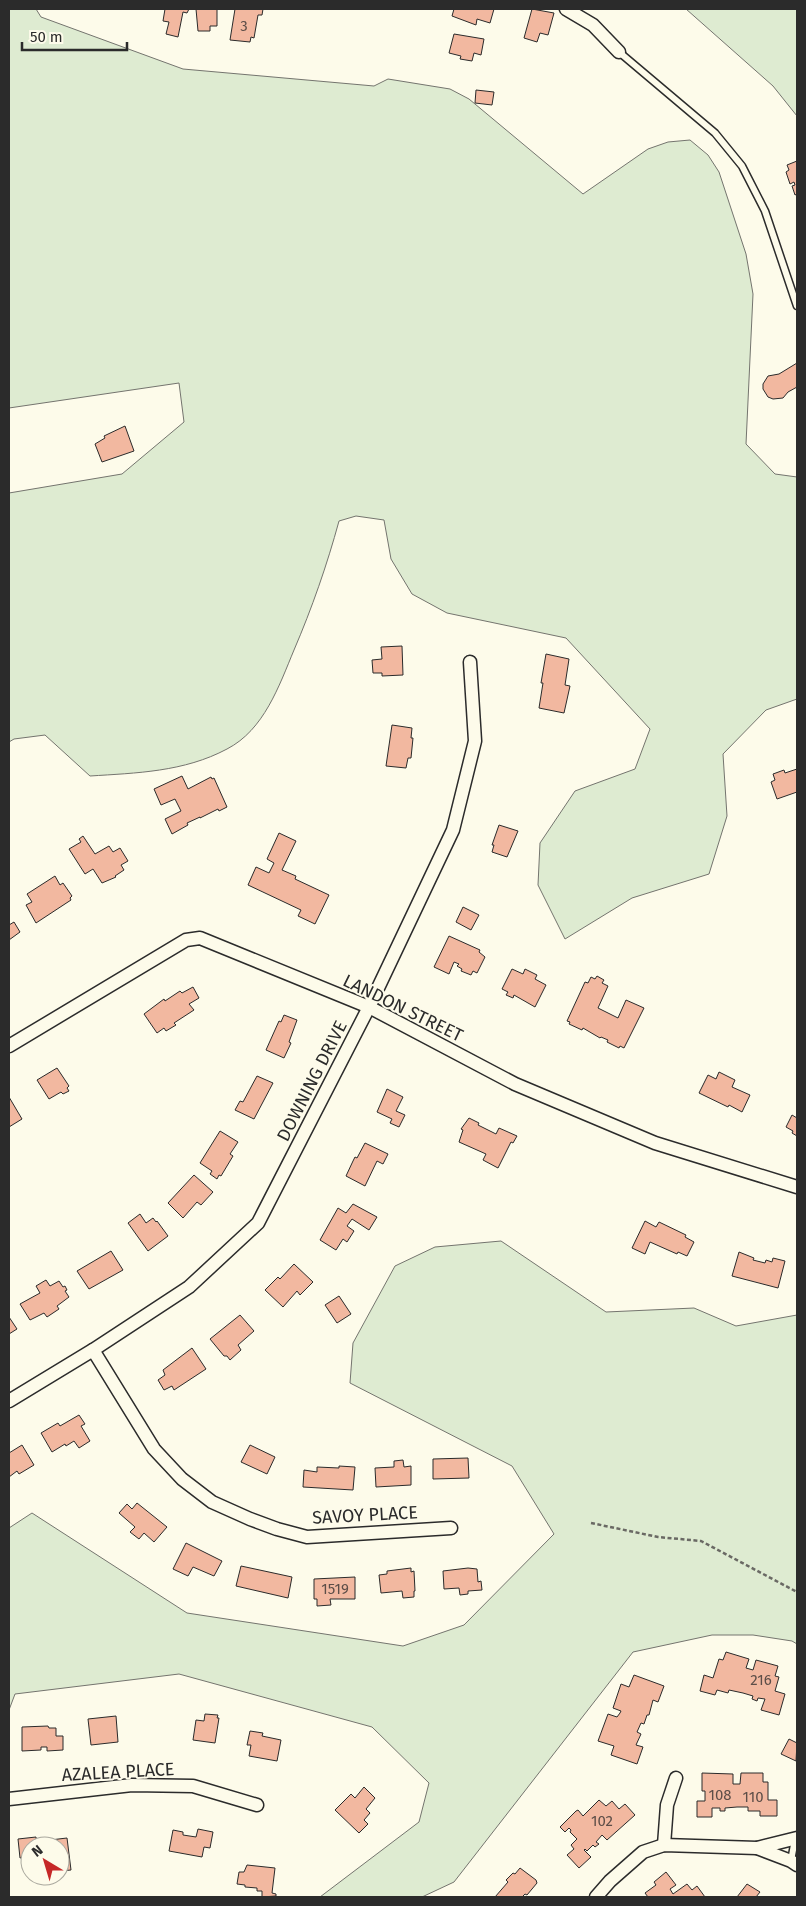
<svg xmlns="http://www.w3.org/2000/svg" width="806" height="1906" viewBox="0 0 806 1906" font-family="'Fira Sans',sans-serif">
<rect width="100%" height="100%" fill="#fdfbea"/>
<g fill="#deebd1" stroke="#74746e">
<path d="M9 9H36L41 17 183 69 374 86 388 79 450 89 469 99 583 194 648 149 668 142 690 140 708 155 719 172 746 254 753 294 746 444 775 474 797 477V699L766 710 723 754 727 816 709 874 632 898 565 939 538 885 540 843 575 791 635 769 650 729 566 638 447 613 412 594 391 559 384 520 356 516 339 521C327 565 312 608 294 650 279 686 264 730 227 749 184 772 136 773 90 776L45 735 14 739 9 742V493L122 474 184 422 179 383 9 408Z"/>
<path d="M686 9H797V116L773 86Z"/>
<path d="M501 1241 606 1312 694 1308 736 1326 797 1315V1644L792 1641 753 1635H712L633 1652 454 1882 422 1897H320L419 1822 429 1783 372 1727 179 1674 15 1694 9 1710V1528L32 1513 187 1613 403 1646 464 1625 554 1534 512 1466 350 1383 353 1343 395 1266 435 1247Z"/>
</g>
<g fill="#f2b8a0" stroke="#2b2b2b">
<path d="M165 9H189L187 13 183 12 178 37 166 34 169 22 163 21Z"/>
<path d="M196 9H217V26H210V31H198Z"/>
<path d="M235 9H263L262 15H258L254 38 251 37 250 42 230 40Z"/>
<path d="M454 9H494L490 23 477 19 476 25 452 16Z"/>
<path d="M532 9 554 13 548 35 540 33 537 42 524 38Z"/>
<path d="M454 34 484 39 481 55 474 53 472 61 460 59 461 56 449 53Z"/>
<path d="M476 90 494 92 492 105 475 103Z"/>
<path d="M797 161V194L795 195 792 186 795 185 794 182 790 184 786 172 789 170 787 165Z"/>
<path d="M797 363V387L788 392 783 398 773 399 768 397 763 389V384L768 376 779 374Z"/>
<path d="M125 426 134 451 102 462 95 444 105 438 104 436Z"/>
<path d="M402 646 403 675 382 676V673H373L372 660 382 659 381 647Z"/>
<path d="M546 654 569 659 565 685 570 686 564 713 539 708 543 683H541Z"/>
<path d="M392 725 412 728 411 738H413L411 758H408L406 768 386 766Z"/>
<path d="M797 769V792L777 799 771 782 775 780 773 774 784 770 785 773Z"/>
<path d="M182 776 188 789 211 777 212 779 214 778 227 807 219 811 218 809 200 818V817L187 823 188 825 172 834 165 819 181 811 175 799 161 805 154 789Z"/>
<path d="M499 825 518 831 507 857 492 852 494 845H492Z"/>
<path d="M279 833 296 841 282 870 296 876 295 879 329 895 315 924 298 916 301 910 248 885 256 867 269 873 274 863 267 859Z"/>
<path d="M83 836 95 854 109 846 113 852 120 848 128 861 121 865 124 870 115 876 116 877 102 883 93 869 85 874 69 849 81 842 79 839Z"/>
<path d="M55 876 60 885 63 883 72 896 70 898 71 900 36 923 26 905 32 902 27 894Z"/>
<path d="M463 907 479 915 471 930 456 922Z"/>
<path d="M14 922 20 932 9 940V925Z"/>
<path d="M449 936 480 950 479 952 485 957 477 973 473 971 471 975 461 971 462 969 457 966 459 964 454 962 449 974 434 967Z"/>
<path d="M512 969 523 974 525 969 537 975 535 979 546 985 535 1007 514 995 513 998 506 995 508 992 502 989Z"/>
<path d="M597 976 604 980 602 983 608 986 598 1008 618 1018 626 1000 644 1008 624 1048 620 1046 619 1048 607 1042 608 1040 601 1037 600 1038 583 1028 582 1030 569 1024 570 1022 567 1021 585 982 588 983 591 977 595 979Z"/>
<path d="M193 987 199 998 189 1004 194 1010 174 1023 176 1025 166 1031 164 1028 157 1033 144 1014 164 999 165 1001 180 991 182 993Z"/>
<path d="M284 1015 297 1020 289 1042 291 1043 284 1058 266 1050 279 1021 281 1022Z"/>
<path d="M57 1068 69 1086 67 1088 69 1091 63 1094 61 1092 49 1099 37 1080Z"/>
<path d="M719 1072 735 1080 732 1087 750 1095 742 1112 729 1105 728 1107 699 1093 708 1075 716 1079Z"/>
<path d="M257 1076 273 1083 254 1119 235 1110 240 1101 243 1102Z"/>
<path d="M387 1089 403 1097 396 1111 405 1115 399 1127 390 1123 392 1119 377 1112Z"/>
<path d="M9 1097 22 1119 9 1127Z"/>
<path d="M792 1115 797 1118V1136L792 1133 793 1131 786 1127Z"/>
<path d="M469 1118 479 1123 478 1125 496 1134 499 1128 517 1136 513 1143 511 1142 498 1168 483 1160 486 1154 459 1142 463 1130 461 1129Z"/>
<path d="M220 1131 238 1142 230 1154 233 1156 221 1176 219 1175 217 1179 210 1174 212 1171 200 1163Z"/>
<path d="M365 1143 388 1154 383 1164 377 1161 365 1186 346 1176 353 1161 355 1157 357 1158Z"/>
<path d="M194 1175 213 1192 201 1205 197 1202 183 1218 168 1203Z"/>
<path d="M353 1204 377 1217 369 1230 352 1219 347 1226 354 1231 347 1242 343 1239 336 1250 320 1240 338 1208 346 1213Z"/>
<path d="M140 1214 146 1223 153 1218 156 1222 157 1221 168 1236 148 1251 128 1223Z"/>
<path d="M645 1221 656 1227 659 1222 686 1235 685 1237 694 1242 687 1256 678 1252 677 1254 650 1242 645 1254 632 1248Z"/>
<path d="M111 1251 123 1270 89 1289 77 1271Z"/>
<path d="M739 1252 754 1258 753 1260 765 1263 766 1260 772 1262 773 1258 785 1261 778 1288 732 1276Z"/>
<path d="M294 1264 313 1282 300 1295 297 1291 283 1307 265 1290 278 1277 280 1279Z"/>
<path d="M46 1280 50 1286 59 1281 63 1287 65 1286 67 1290 65 1291 69 1297 57 1306 59 1309 47 1317 44 1313 30 1320 20 1304 40 1293 36 1286Z"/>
<path d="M339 1296 351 1314 337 1323 325 1305Z"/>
<path d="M240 1315 254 1331 238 1345 241 1350 230 1360 227 1356H224L210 1339Z"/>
<path d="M9 1317 17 1329 9 1334Z"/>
<path d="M192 1348 206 1369 174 1390 172 1386 164 1390 158 1380 165 1375 163 1370Z"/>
<path d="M79 1415 85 1424 81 1426 90 1441 79 1448 74 1441 66 1446 65 1444 52 1452 41 1433 58 1423 60 1426Z"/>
<path d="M22 1445 34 1465 19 1474 17 1471 9 1477V1453Z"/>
<path d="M250 1445 275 1457 267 1474 241 1462Z"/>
<path d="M468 1458 469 1478 433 1479V1459Z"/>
<path d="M403 1460 404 1467 411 1466V1485L376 1487 375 1468 394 1467V1461Z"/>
<path d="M339 1466 355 1467 353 1490 303 1487 304 1470 317 1472V1467L339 1468Z"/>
<path d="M137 1503 167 1527 154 1542 144 1533 139 1539 130 1532 135 1527 119 1513 127 1504 132 1509Z"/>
<path d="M186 1543 222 1561 214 1576 193 1567 188 1576 173 1569Z"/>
<path d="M241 1566 292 1577 288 1598 236 1586Z"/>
<path d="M411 1568V1572L414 1571 415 1591H414V1597L403 1598 402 1591 381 1593 379 1575 387 1574V1571Z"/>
<path d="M468 1568 477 1569 478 1582 481 1581 482 1590 468 1591V1594L460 1595 459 1588 444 1589 443 1571Z"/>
<path d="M355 1577V1599H330L331 1605 317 1606V1599H314V1579Z"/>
<path d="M726 1652 749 1659 746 1668 753 1670 756 1660 778 1666 775 1676 779 1677 775 1691 785 1694 779 1715 761 1710 765 1699 758 1698 757 1701 752 1699 753 1696 743 1693 729 1690 728 1693 717 1690 715 1695 700 1691 704 1675 713 1678 719 1659 723 1660Z"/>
<path d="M634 1675 664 1686 658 1702 653 1700 649 1715H647L644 1724 641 1723 637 1732 641 1734 636 1745 643 1747 637 1764 611 1755 614 1746 598 1741 608 1714 617 1717 620 1713 621 1711 613 1708 621 1684 629 1687Z"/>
<path d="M205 1714 218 1715 217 1718H219L215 1743 193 1740 196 1720 204 1721Z"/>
<path d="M116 1716 118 1742 91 1745 88 1719Z"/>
<path d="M48 1726 49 1728H56V1736H63V1750L47 1751V1747H41V1750L22 1751V1727Z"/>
<path d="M250 1731 263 1733 262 1736 281 1740 277 1761 249 1756 251 1745H247Z"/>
<path d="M789 1739 797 1743 796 1761 781 1754Z"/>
<path d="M702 1773 733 1774V1784H740L741 1773H763V1782H768V1800H777V1816H760V1811H748V1807H737L725 1808V1811H720V1808H712V1817H697V1801H705V1791H702Z"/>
<path d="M364 1787 375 1798 366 1809 370 1813 364 1820 368 1824 359 1833 335 1810 351 1794 355 1798Z"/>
<path d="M599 1800 606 1806 612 1801 619 1809 625 1804 635 1815 607 1840 602 1835 596 1842 599 1844 595 1847 593 1845 587 1851 585 1849 584 1850 591 1857 579 1868 567 1855 574 1849 571 1845 577 1839 570 1832 571 1830 569 1828 565 1832 560 1827 576 1811 578 1810 583 1816Z"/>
<path d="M198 1829 213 1832 210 1848 204 1847 202 1857 169 1851 173 1830 183 1832V1835L196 1837Z"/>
<path d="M36 1837 37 1846H30V1876H35L28 1877 26 1857 20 1858 18 1839Z"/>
<path d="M67 1838 71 1870 60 1871V1846H50V1840Z"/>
<path d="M247 1865 275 1868 272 1893 276 1894V1896L262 1897V1891H257V1888L245 1887V1885L237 1884 239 1872H244Z"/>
<path d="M520 1868 536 1880 537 1883 527 1895 525 1894 522 1897H495L508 1882 506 1880 513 1873 515 1874Z"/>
<path d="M666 1872 676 1885 670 1889 673 1894 687 1884 692 1890 697 1886 705 1897H648L645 1893 656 1885 654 1882Z"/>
<path d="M747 1884 760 1892 756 1897H737Z"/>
</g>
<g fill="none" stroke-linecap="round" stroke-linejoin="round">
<g stroke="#2b2b2b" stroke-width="9">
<g id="service">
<path d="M619 52 715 133 742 166 765 211 797 306"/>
<path d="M791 1861 795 1839"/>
</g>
</g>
<g stroke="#2b2b2b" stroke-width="15">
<g id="minor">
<path d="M566 9 593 25 619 52"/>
<path d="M9 1046 186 940 200 938 369 1007 515 1084 655 1143 797 1187"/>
<path d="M93 1350 154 1449 182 1479 212 1502 250 1519 277 1529 307 1537 451 1528"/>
<path d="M9 1401 93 1350 189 1287 258 1223 369 1007 453 830 475 741 470 662"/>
<path d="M9 1799 132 1785 193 1786 257 1805"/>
<path d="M664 1845 667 1805 676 1778"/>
<path d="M757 1848 797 1838"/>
<path d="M596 1897 610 1881 643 1852 664 1845 757 1848 791 1861 797 1865"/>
</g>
</g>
<path stroke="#6a6964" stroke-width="2.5" stroke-dasharray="4 2.5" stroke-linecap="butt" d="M591 1523 658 1537 701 1541 797 1592"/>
<use href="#service" stroke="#fdfbea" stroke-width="6"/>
<use href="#minor" stroke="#fdfbea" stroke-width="12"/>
</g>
<g text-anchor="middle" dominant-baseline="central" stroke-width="4" stroke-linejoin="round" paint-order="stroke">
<g font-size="15" fill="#5d4e48">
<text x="244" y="26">3</text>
<text x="335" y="1589">1519</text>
<text x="761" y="1680">216</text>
<text x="720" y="1795">108</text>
<text x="753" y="1797">110</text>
<text x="602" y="1821">102</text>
</g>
<g font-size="18" fill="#2b2b2b" stroke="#fdfbea">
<text transform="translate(403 1008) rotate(26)">LANDON STREET</text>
<text transform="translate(312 1081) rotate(-63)">DOWNING DRIVE</text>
<text transform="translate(365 1515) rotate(-3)">SAVOY PLACE</text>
<text transform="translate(118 1772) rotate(-3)">AZALEA PLACE</text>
</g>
</g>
<rect width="806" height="1906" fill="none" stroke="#2b2b2b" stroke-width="20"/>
<g transform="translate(45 1861) rotate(322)"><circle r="24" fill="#fdfbea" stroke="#a9a89e"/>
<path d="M0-4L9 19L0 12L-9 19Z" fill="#c62828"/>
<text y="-8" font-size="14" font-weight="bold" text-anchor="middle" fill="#2b2b2b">N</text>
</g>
<path d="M22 42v8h105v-8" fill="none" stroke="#2b2b2b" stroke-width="2.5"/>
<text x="30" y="42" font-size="15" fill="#2b2b2b" stroke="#fdfbea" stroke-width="4" paint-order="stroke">50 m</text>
</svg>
